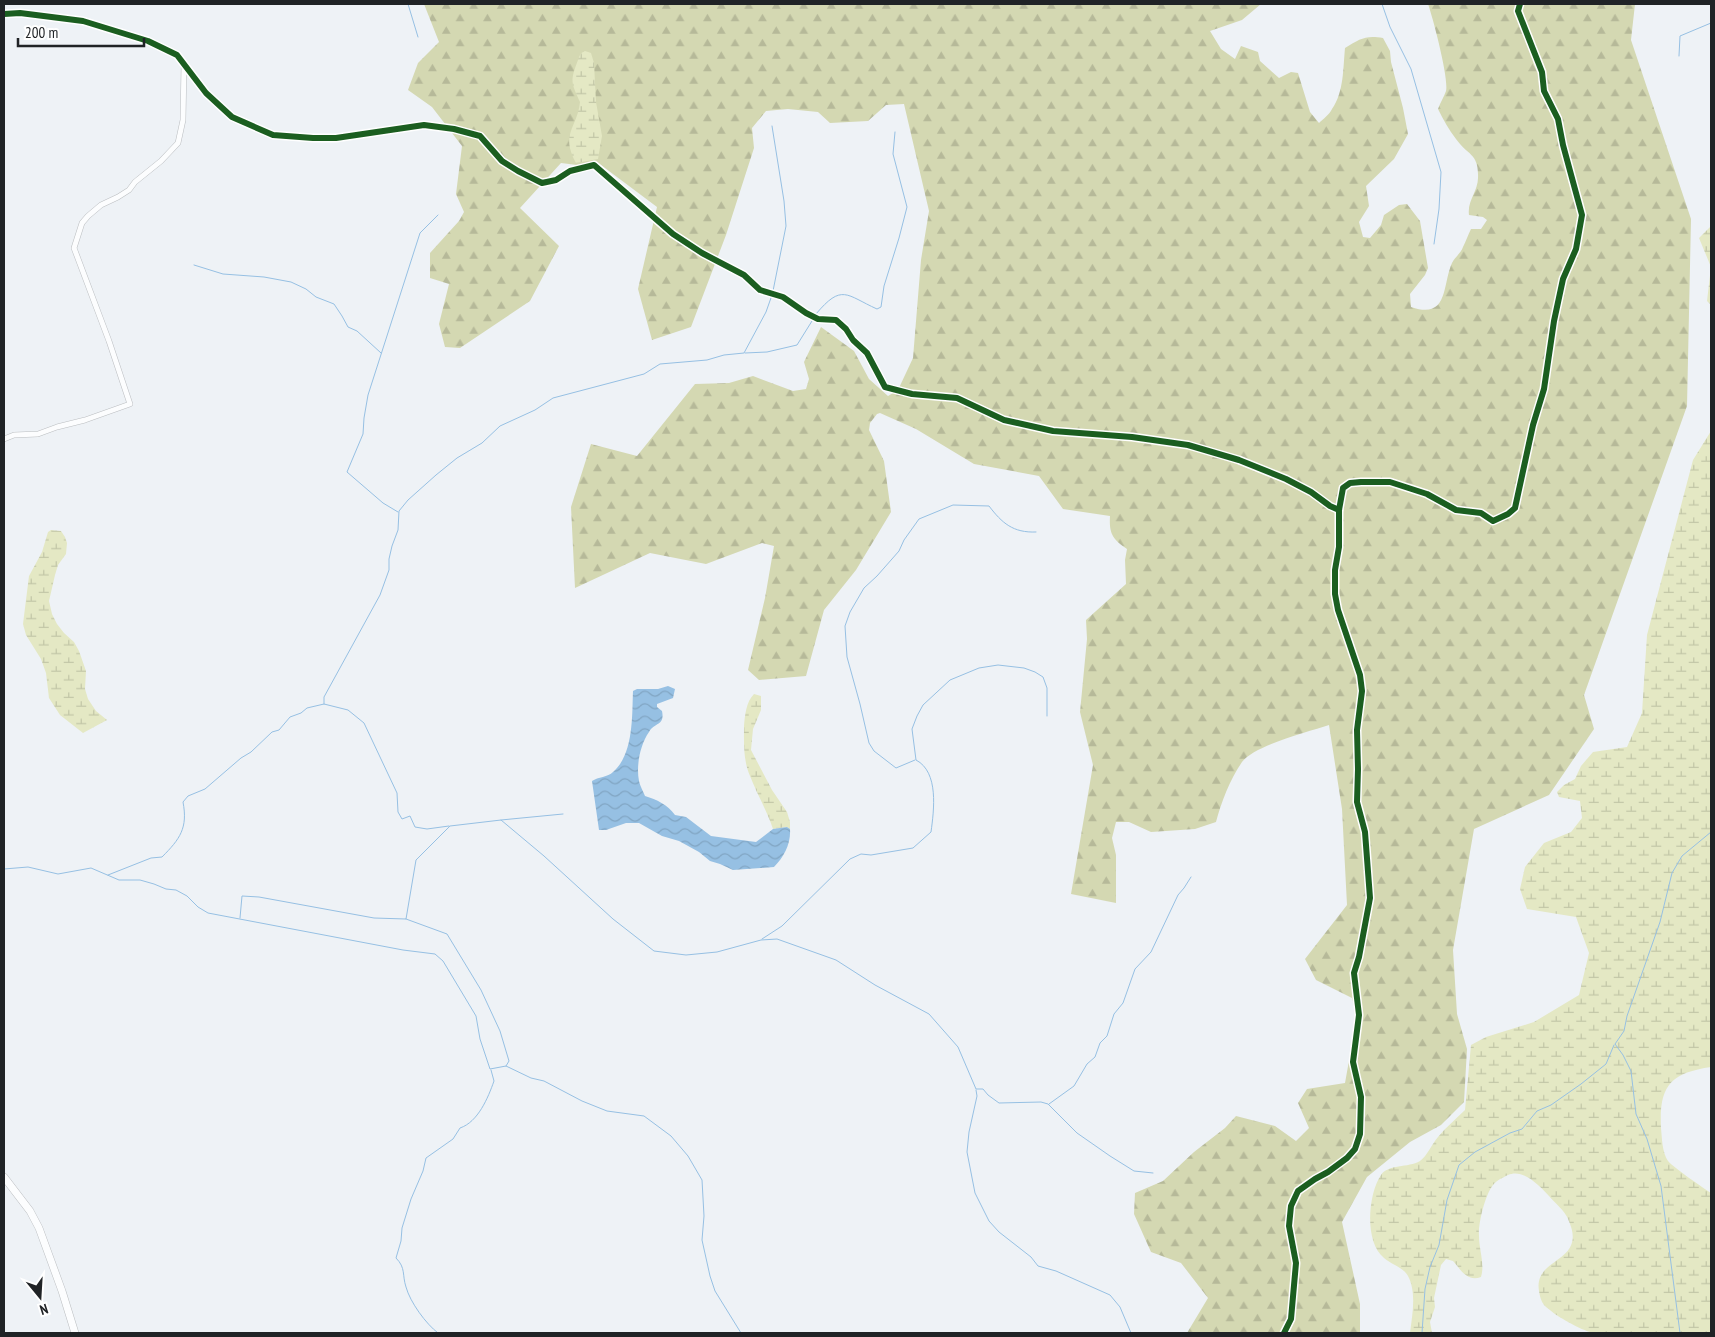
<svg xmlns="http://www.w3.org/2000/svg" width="1715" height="1337" viewBox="0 0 1715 1337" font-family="'PT Sans Narrow',sans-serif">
<defs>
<pattern id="forest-firs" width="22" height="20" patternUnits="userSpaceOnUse" patternTransform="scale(1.25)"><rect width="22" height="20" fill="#d4d8b2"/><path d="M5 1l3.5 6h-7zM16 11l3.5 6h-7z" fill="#b6b999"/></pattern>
<pattern id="wetland-marsh" width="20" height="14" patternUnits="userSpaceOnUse" patternTransform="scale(1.25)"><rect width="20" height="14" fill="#e4e8c4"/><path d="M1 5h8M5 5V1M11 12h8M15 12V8" fill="none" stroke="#c3c7a8"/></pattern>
<pattern id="water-waves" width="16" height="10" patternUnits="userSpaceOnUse" patternTransform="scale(1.25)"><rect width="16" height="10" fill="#96c0e3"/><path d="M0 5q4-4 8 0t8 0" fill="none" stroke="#81a5c3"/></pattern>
</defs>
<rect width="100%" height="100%" fill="#eef2f6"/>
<path fill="url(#forest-firs)" d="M424 4H1261L1242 20 1210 31 1221 49 1235 59 1241 46 1258 52 1260 61 1279 78 1291 72 1298 73 1310 112 1319 123C1323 119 1329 115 1332 109 1344 92 1343 68 1345 48 1360 39 1365 35 1383 38L1390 51 1391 62 1403 108 1408 134 1394 159 1366 186 1369 206 1359 222 1363 237 1370 238 1381 225 1384 215 1399 205 1407 204 1420 221 1428 268 1425 275 1410 294 1411 307C1449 320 1442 285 1452 263 1455 257 1461 253 1463 247 1466 241 1468 235 1471 229H1481L1487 220 1483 217 1469 215C1467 201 1478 191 1478 178 1479 153 1468 156 1456 139 1449 130 1443 119 1438 109 1440 103 1444 97 1446 91 1449 79 1433 18 1428 4H1635L1631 40 1691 219 1687 406 1584 695 1594 729 1549 795 1474 829 1453 950 1457 1014 1467 1049 1464 1102 1441 1125 1410 1142 1367 1177 1342 1222 1360 1304V1333H1187L1208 1298 1181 1263 1151 1252 1134 1214 1135 1193 1163 1181 1194 1152 1225 1128 1236 1116 1275 1126 1296 1141 1309 1128 1298 1103 1307 1089 1345 1083 1357 1016 1352 998 1316 980 1305 959 1347 905 1342 809 1329 725C1308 732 1255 745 1242 762 1230 779 1221 803 1216 822L1195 829 1151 832 1129 822H1116L1112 838 1116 855V903L1071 894 1093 765 1080 712 1087 639 1086 620 1126 584 1125 560 1127 549C1112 539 1109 533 1110 516L1063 509 1039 476 974 464 916 429 880 413 877 414 870 423 869 430 884 461 891 512 856 570 824 610 806 676 759 680 748 670 765 598 774 546 762 543 706 564 650 553 575 588 571 507 591 444 637 456 695 384 729 383 753 376 793 391 806 389 809 379 804 362 821 327 854 351 869 379 888 396 898 390 913 358 921 260 929 211 904 104 886 105 868 121 830 123 818 112 788 109 766 111 752 128 754 148 726 235 691 327 652 340 638 289 657 207 597 162 577 165 561 163 520 208 559 246 530 301 460 348 445 347 439 324 449 284 430 278V253L459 221 464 212 456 194 462 146 432 107 408 90 418 63 439 42Z"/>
<g fill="url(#wetland-marsh)">
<path d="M585 51 591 53 594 63 596 102 602 136 598 159 576 163C560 133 577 129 580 102 571 82 570 81 578 60 580 55 580 53 585 51Z"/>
<path d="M1711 226V305L1707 301 1711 267 1699 238Z"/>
<path d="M1711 431V1067C1670 1073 1659 1086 1661 1128 1662 1138 1662 1152 1668 1161 1674 1168 1702 1187 1711 1193V1333C1681 1333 1650 1333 1620 1333 1611 1333 1598 1336 1590 1332 1577 1328 1554 1315 1544 1305 1541 1301 1540 1297 1539 1291 1533 1256 1589 1264 1568 1219 1565 1211 1555 1203 1549 1196 1540 1186 1523 1168 1508 1175 1502 1178 1497 1180 1493 1185 1485 1195 1478 1224 1479 1236 1479 1250 1485 1264 1481 1277 1467 1282 1461 1270 1453 1261L1446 1259 1441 1265 1434 1298 1435 1307 1430 1322 1432 1333H1410C1412 1316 1417 1293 1408 1276 1403 1267 1392 1265 1384 1258 1364 1242 1368 1194 1381 1175 1388 1164 1408 1168 1420 1161 1427 1156 1432 1144 1438 1137 1446 1127 1456 1119 1465 1110L1471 1045 1486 1037 1534 1022 1579 995 1589 953 1576 917 1527 909 1520 889 1525 867 1544 843 1571 832 1582 818 1580 801 1559 797 1557 792 1564 785 1575 779 1581 766 1593 752 1627 747 1642 713 1647 635 1693 460Z"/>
<path d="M51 530 61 531 65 537 67 543 66 554 58 565 55 575 49 601 52 614 57 624 64 633 74 642 79 651 86 671 85 689 88 699 96 711 107 720 83 733 60 715 49 698 46 673 41 659 26 635 23 624 29 576 42 552 48 532Z"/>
<path d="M754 694 761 696V710L753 729 751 750 772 790 787 812 790 822V829L787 827 773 829C767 811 757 794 750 776 743 760 744 743 744 726 745 715 746 702 754 694Z"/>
</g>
<path fill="url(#water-waves)" d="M668 686 675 689 673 698 657 704V707L662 711C665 726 655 722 649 732 640 745 636 766 639 781 640 786 643 791 645 796 657 800 667 804 675 815L686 817 711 836 756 842 773 829 787 827 790 829C791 844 784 857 774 867L733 870 720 864 710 861 699 852 679 841 662 836 639 823H626L606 830H599L592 781C598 777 608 777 613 772 634 754 632 715 633 691L637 689H658Z"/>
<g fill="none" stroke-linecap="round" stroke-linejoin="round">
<g stroke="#96c0e3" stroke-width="1">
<path d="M408 4 418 37"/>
<path d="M1382 4 1390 27 1411 69 1441 172 1439 209 1434 244"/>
<path d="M1679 56 1680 36 1711 23"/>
<path d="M772 126 784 201 786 226 773 291"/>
<path d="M194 265 223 274 264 277 291 282 306 289 316 297 334 304 342 316 348 327 357 331 381 353"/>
<path d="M816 314C842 283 846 295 877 309L881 307 884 286 899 238 907 207 893 154 895 132"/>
<path d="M745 353 767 352 797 345 812 321"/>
<path d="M398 512 383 503 347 472 363 434 364 418 368 395 420 233 438 215"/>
<path d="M324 704V697L380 595 389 570V559L392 546 398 530 399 511 408 500 436 475 457 458 482 443 500 426 535 410 553 398 644 374 660 364 707 360 724 355 744 353 766 312 772 295"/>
<path d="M915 760 896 768 874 751 869 743 860 704 847 657 845 626 850 612 864 588 877 576 899 551 904 540 919 519 953 505 989 506C1002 523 1013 533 1036 532"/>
<path d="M501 820 563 814"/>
<path d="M4 869 28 867 58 874 91 868 119 880H140L154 884 166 889 176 890 187 896 198 907 208 913 403 950 435 954 443 961 476 1016 480 1039 490 1069 506 1066 531 1078 544 1081 582 1101 607 1111 644 1116 671 1136 688 1156 702 1180 704 1216 702 1240 710 1276 715 1291 741 1333"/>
<path d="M108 875 151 858 162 857C180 839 188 828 183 802L188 796 205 789 241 758 251 752 272 732 279 730 290 717 301 713 307 708 324 704 348 710 364 723 397 793 398 812 402 819 410 816 415 827 427 829 449 826"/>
<path d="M240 918 242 896 259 897 374 918 406 919 416 860 450 826 501 820 544 856 613 919 654 951 686 955 717 952 761 940 777 939 836 960 875 985 929 1014 958 1047 976 1089H983L988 1095 999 1103 1041 1102 1048 1104 1077 1133 1110 1156 1134 1171 1153 1173"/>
<path d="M406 919 447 934 481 990 500 1031 509 1061 506 1066"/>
<path d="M762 939 782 926 850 859 861 854 871 855 913 848 931 832C934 810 939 772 916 760L912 729 917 716 923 705 950 680 979 668 998 665 1024 668 1035 672 1043 677 1047 688V716"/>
<path d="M976 1090 977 1096 969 1132 967 1152 975 1193 989 1221 999 1232 1031 1257 1038 1266 1056 1271 1110 1295 1120 1307 1131 1333"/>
<path d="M1049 1104 1074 1086 1087 1064 1095 1057 1100 1043 1107 1036 1114 1014 1123 1003 1135 969 1151 952 1178 895 1184 888 1191 877"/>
<path d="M438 1333C426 1324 410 1302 406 1287 402 1275 406 1268 396 1258L401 1241 402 1228 411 1199 423 1171 426 1158 453 1139 460 1128C478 1122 488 1098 494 1081L491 1070"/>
<path d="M1422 1333 1425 1289 1430 1267 1439 1245 1447 1200 1459 1165 1475 1152 1510 1133 1522 1129 1537 1111 1551 1105 1581 1084 1606 1064 1614 1045"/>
<path d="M1680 1333 1661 1186 1647 1139 1636 1114 1631 1071 1623 1055 1615 1044 1624 1031 1627 1016 1660 922 1672 873 1682 856 1711 832"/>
</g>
<g stroke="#bbbec1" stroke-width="6">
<g id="street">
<path d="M4 14 20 13 83 21 148 41 177 55 206 93 232 117 273 135 313 138H336L424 125 454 129 480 136 502 161 518 171 542 183 556 180 570 171 594 165 673 234 702 253 744 275 760 290 783 297 806 313 818 319 836 320 846 329 853 340 867 353 885 387 912 394 957 398 1004 420 1053 431 1132 437 1188 445 1239 460 1286 479 1311 492 1330 506 1339 510"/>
<path d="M4 439 14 435 38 434 57 427 85 420 130 404 109 341 74 248 82 223 88 216 101 205 118 197 129 190 135 182 161 161 178 143 183 120 184 64"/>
<path d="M1284 1333 1291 1319 1296 1263 1289 1226 1291 1206 1298 1191 1315 1179 1328 1172 1347 1158 1355 1149 1360 1134 1361 1097 1353 1062 1359 1015 1354 973 1359 957 1370 898 1365 832 1357 802 1358 769 1357 730 1362 691 1360 675 1338 610 1335 594V570L1339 547V510L1343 488 1350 483 1361 482H1390L1427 494 1456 510 1481 513 1493 521 1508 514 1515 508 1533 425 1544 389 1554 321 1563 279 1576 249 1582 215 1563 145 1558 119 1544 91 1542 72 1518 11 1520 4"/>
</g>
</g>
<g stroke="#bbbec1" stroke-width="8">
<path id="secondary" d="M4 1177 30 1211 39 1228 62 1291 75 1333"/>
</g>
<use href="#street" stroke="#fcfdfe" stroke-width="5"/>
<use href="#secondary" stroke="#fcfdfe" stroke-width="7"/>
<g stroke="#fff" stroke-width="9">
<g id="cycleway">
<path d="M4 14 20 13 83 21 148 41 177 55 206 93 232 117 273 135 313 138H336L424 125 454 129 480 136 502 161 518 171 542 183 556 180 570 171 594 165 673 234 702 253 744 275 760 290 783 297 806 313 818 319 836 320 846 329 853 340 867 353 885 387 912 394 957 398 1004 420 1053 431 1132 437 1188 445 1239 460 1286 479 1311 492 1330 506 1339 510"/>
<path d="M1284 1333 1291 1319 1296 1263 1289 1226 1291 1206 1298 1191 1315 1179 1328 1172 1347 1158 1355 1149 1360 1134 1361 1097 1353 1062 1359 1015 1354 973 1359 957 1370 898 1365 832 1357 802 1358 769 1357 730 1362 691 1360 675 1338 610 1335 594V570L1339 547V510L1343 488 1350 483 1361 482H1390L1427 494 1456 510 1481 513 1493 521 1508 514 1515 508 1533 425 1544 389 1554 321 1563 279 1576 249 1582 215 1563 145 1558 119 1544 91 1542 72 1518 11 1520 4"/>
</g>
</g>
<use href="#cycleway" stroke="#1b5e20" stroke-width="6"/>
</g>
<rect width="1715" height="1337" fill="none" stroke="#202326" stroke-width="10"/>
<g transform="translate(40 1297) rotate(162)" stroke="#ffffff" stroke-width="4" paint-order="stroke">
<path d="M0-4L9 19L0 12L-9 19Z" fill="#202326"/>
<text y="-8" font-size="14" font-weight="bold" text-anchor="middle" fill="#202326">N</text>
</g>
<path d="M18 38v8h126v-8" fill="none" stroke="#202326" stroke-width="2.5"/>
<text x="25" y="38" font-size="15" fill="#202326" stroke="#ffffff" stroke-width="4" paint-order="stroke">200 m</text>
</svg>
